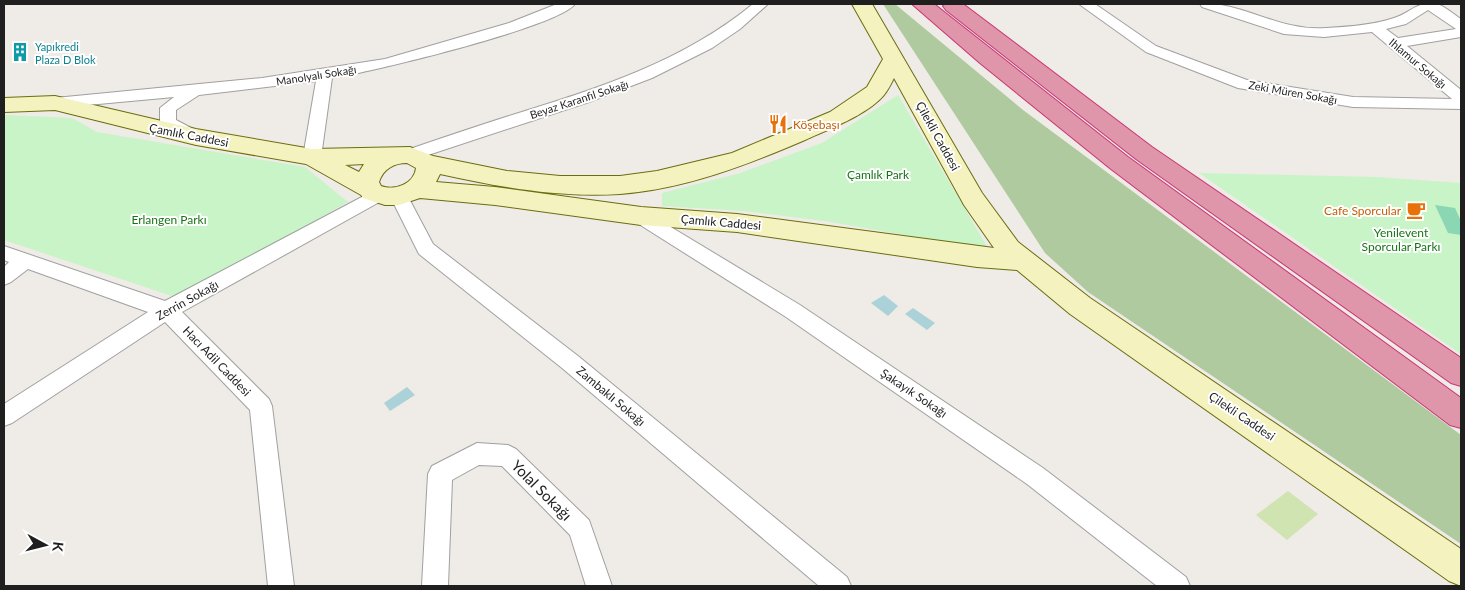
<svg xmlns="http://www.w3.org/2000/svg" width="1465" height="590" viewBox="0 0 1465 590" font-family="Lato,sans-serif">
<rect width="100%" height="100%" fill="#efebe6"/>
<path fill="#cfe4b1" d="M1288 491 1318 514 1287 540 1256 515Z"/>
<path fill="#afca9f" d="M883 4H895L1023 110 1461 435V544L1088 292 1045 253Z"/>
<g fill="#c8f4c7">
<path d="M898 95 989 250 825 221 744 211 662 206V193L737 174 822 143Z"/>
<path d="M4 115 72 118 97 132 305 167 348 202 178 298 4 240Z"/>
<path d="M1199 173 1376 177 1461 183V354Z"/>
</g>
<path fill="#8bd6b3" d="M1435 205 1455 208 1461 221V235L1448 233Z"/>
<g fill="#abd2d8">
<path d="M884 295 898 306 888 316 871 303Z"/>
<path d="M913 308 935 323 927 330 905 314Z"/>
<path d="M407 387 415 395 390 411 384 403Z"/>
</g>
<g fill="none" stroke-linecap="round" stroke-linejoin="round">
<g stroke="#a0a0a0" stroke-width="2">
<g id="street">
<path d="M557 4H575C558 27 368 73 332 78L321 157 318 161H306L303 157 316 81 199 95 176 110V120L197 131 199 135 197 139 191 141 162 127 160 123V108L174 97 55 108 49 107 47 103 49 99 55 98 262 78 385 59 509 23Z"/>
<path d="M753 4H768L740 29 712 48 652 78 589 102 416 159H404L401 155 404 151C439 139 474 127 509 116 596 89 681 63 753 4Z"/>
<path d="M1079 4H1095L1156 46 1247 80 1353 97 1452 99 1372 32 1324 37 1284 34 1202 7 1200 4C1242 1 1279 32 1326 28 1348 27 1372 25 1394 18 1411 13 1414 2 1436 4 1444 5 1454 15 1461 19V37L1407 46 1461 90V109L1353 107 1238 88 1146 52ZM1428 10 1456 29 1398 38 1386 29 1406 24Z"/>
<path d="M377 189 383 190 386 195 383 200 182 312 269 399 272 406 294 586H268L250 410 165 322 12 423 4 426V404L148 312 28 269 11 282 4 285V267L9 262 4 260V246L165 301Z"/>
<path d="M399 190 405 191 433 244 578 356 847 577 851 586H819L562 368 419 254 390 196 393 191Z"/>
<path d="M641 209 800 305 1043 468 1186 577 1190 586H1157L1027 484 786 317 634 221 632 216 634 211Z"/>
<path d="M477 443 508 445 516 449 589 520 612 586H586L570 535 502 466 479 465 452 480 448 586H422L428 474 432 466Z"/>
</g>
</g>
<g stroke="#6b6d0f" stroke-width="2">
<path id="secondary" d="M852 4H872L982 193 1018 242 1090 298 1461 549V586L1449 581 1070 314 1017 270 977 267 737 232 641 225 495 205 420 198 399 205H385L363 198 361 195 306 164 196 145 55 110 4 112V98L55 96 196 129 312 149 410 147 433 156 507 171 560 176H620L657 171 732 153 830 112 867 87 883 59ZM894 78 964 205 994 248 737 214 641 207 495 187 436 182 440 174C499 187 559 198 620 194 684 189 747 165 805 140 829 129 867 115 884 95 888 90 891 84 894 78ZM407 163 416 168C414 184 395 191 381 186L379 182C383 169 394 163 407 163ZM364 164 359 172 345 165Z"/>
</g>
<g stroke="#cb3576" stroke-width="2">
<g id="highway">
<path d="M912 4H934L1128 157 1461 398V428L1450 425 1111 169 980 63Z"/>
<path d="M945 4H963L1152 147 1461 358V386L1451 383 1136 159 946 10 943 6Z"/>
</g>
</g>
<use href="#street" fill="#fff" fill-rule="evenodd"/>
<use href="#secondary" fill="#f4f2bf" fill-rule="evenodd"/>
<use href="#highway" fill="#df95aa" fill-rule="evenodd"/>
</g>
<defs>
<g id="building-bare" transform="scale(1.5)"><path d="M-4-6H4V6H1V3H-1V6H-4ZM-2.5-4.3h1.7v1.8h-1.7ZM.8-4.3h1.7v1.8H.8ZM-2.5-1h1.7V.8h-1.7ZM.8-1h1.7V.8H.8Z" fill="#0f9aa8" stroke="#fff" stroke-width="2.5" paint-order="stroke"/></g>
<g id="restaurant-bare" transform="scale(1.5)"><path d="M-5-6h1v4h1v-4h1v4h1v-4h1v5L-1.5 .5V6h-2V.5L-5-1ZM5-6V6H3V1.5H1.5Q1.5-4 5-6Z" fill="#e8710a" stroke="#fff" stroke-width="2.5" paint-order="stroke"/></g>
<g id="cafe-bare" transform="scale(1.5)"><path d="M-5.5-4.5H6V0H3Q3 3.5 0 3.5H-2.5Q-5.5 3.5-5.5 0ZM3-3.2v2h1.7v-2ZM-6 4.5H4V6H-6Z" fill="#e8710a" stroke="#fff" stroke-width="2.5" paint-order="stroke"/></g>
</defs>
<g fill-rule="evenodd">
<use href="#building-bare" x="20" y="52"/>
<use href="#restaurant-bare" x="778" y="124"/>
<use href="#cafe-bare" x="1416" y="210"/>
</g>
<g text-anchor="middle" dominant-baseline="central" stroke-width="4" stroke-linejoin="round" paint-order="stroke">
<g font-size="11" fill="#0d838f" stroke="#fff" text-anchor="start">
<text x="35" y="46">Yapıkredi<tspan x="35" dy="13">Plaza D Blok</tspan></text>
</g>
<g font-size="11" fill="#1f1f1f" stroke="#fff">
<text transform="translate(1418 63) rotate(40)">Ihlamur Sokağı</text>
<text transform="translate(316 75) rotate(-9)">Manolyalı Sokağı</text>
<text transform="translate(1293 92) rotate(10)">Zeki Müren Sokağı</text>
<text transform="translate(579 99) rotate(-18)">Beyaz Karanfil Sokağı</text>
</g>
<g font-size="12" fill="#c56008" stroke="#fff" text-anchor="start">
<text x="793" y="124">Köşebaşı</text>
<text x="1401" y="210" text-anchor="end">Cafe Sporcular</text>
</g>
<g font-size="12" fill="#1f1f1f" stroke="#fff">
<text transform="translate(189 135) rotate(11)">Çamlık Caddesi</text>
<text transform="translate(938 136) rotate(61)">Çilekli Caddesi</text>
<text transform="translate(721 222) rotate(5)">Çamlık Caddesi</text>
<text transform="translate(187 300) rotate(-29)">Zerrin Sokağı</text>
<text transform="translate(217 361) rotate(46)">Hacı Adil Caddesi</text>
<text transform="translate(914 393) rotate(34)">Şakayık Sokağı</text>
<text transform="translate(611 396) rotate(40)">Zambaklı Sokağı</text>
<text transform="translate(1242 416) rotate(34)">Çilekli Caddesi</text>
</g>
<g font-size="12" fill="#177416" stroke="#fff">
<text x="878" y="174">Çamlık Park</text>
<text x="169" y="219">Erlangen Parkı</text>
<text x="1401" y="232">Yenilevent<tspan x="1401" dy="14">Sporcular Parkı</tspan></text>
</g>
<g font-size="15" fill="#1f1f1f" stroke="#fff">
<text transform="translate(542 490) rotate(45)">Yolal Sokağı</text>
</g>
</g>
<rect width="1465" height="590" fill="none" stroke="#1f1f1f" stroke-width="10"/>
<g transform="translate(45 545) rotate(97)" stroke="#ffffff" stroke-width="4" paint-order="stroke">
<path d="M0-4L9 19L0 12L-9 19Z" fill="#1f1f1f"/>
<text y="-8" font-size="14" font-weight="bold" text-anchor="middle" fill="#1f1f1f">K</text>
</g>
</svg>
